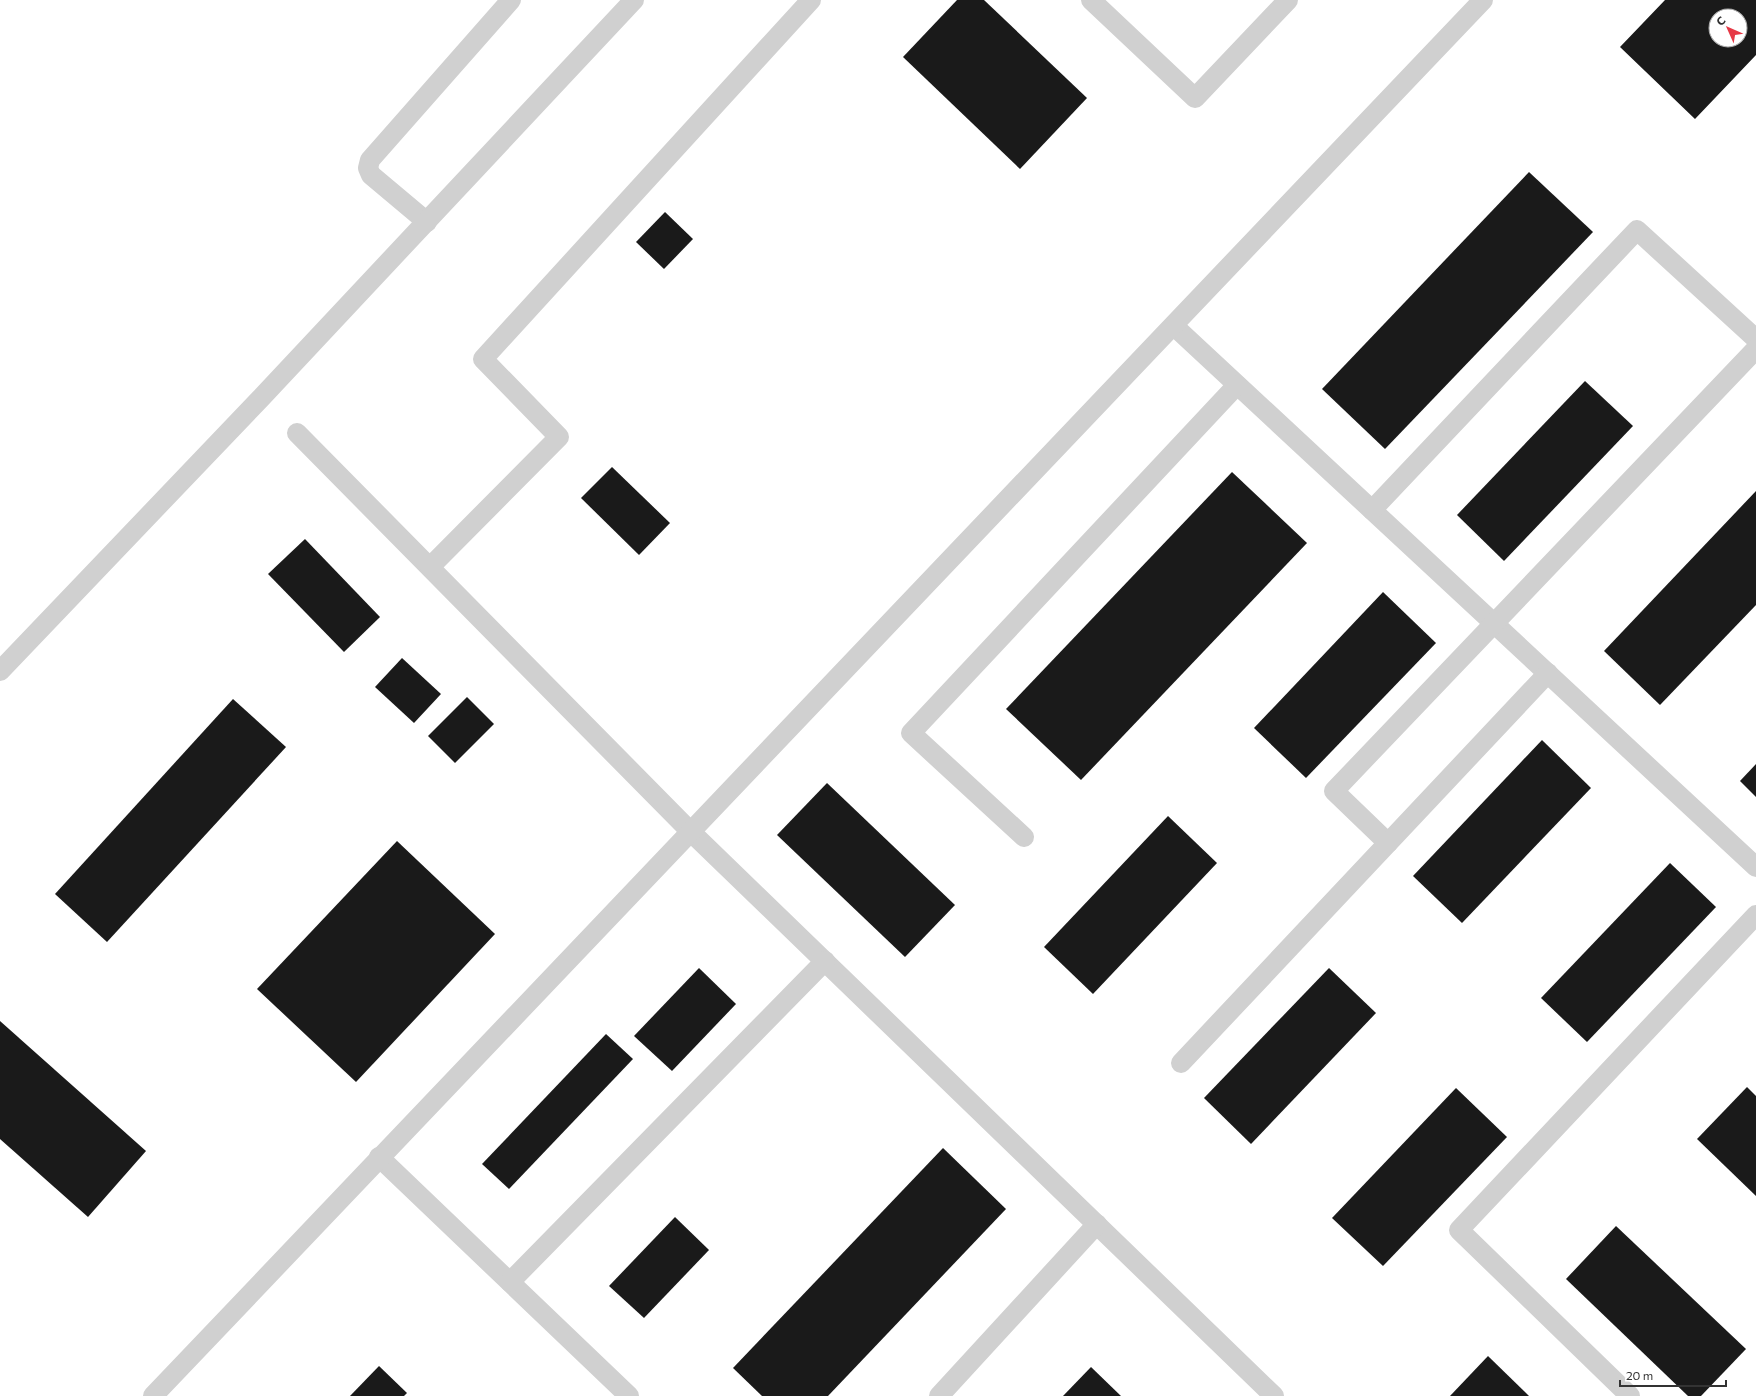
<svg xmlns="http://www.w3.org/2000/svg" width="1756" height="1396" viewBox="0 0 1756 1396" font-family="Commissioner,sans-serif">
<rect width="100%" height="100%" fill="#fff"/>
<g fill="#1a1a1a" fill-rule="evenodd">
<path d="M957 0H984L1087 98 1020 169 903 57Z"/>
<path d="M1665 0H1756V55L1695 119 1620 47ZM1716 16H1740V40H1716Z"/>
<path d="M1529 172 1593 232 1385 449 1322 389Z"/>
<path d="M665 212 693 239 664 269 636 242Z"/>
<path d="M1585 381 1633 426 1504 561 1457 515Z"/>
<path d="M612 467 670 523 639 555 581 498Z"/>
<path d="M1232 472 1307 543 1081 780 1006 709Z"/>
<path d="M1756 491V605L1660 705 1604 651Z"/>
<path d="M305 539 380 617 344 652 268 574Z"/>
<path d="M1383 592 1436 643 1306 778 1254 728Z"/>
<path d="M402 658 441 694 414 723 375 687Z"/>
<path d="M467 697 494 724 455 763 428 736Z"/>
<path d="M233 699 286 747 107 942 55 894Z"/>
<path d="M1542 740 1591 788 1462 923 1413 876Z"/>
<path d="M1756 764V797L1740 781Z"/>
<path d="M827 783 955 905 905 957 777 835Z"/>
<path d="M1168 816 1217 863 1093 994 1044 947Z"/>
<path d="M397 841 495 934 356 1082 257 989Z"/>
<path d="M1670 863 1716 907 1587 1042 1541 998Z"/>
<path d="M699 968 736 1004 672 1071 634 1036Z"/>
<path d="M1329 968 1376 1013 1251 1144 1204 1098Z"/>
<path d="M0 1021 146 1151 88 1217 0 1139Z"/>
<path d="M606 1034 633 1059 509 1189 482 1164Z"/>
<path d="M1747 1087 1756 1096V1196L1697 1139Z"/>
<path d="M1456 1088 1507 1137 1383 1266 1332 1218Z"/>
<path d="M943 1148 1006 1209 828 1396H762L733 1368Z"/>
<path d="M675 1217 709 1250 644 1318 609 1286Z"/>
<path d="M1616 1226 1746 1349 1701 1396H1688L1566 1279Z"/>
<path d="M1488 1356 1529 1396H1450Z"/>
<path d="M379 1366 407 1393 404 1396H350Z"/>
<path d="M1091 1367 1121 1396H1063Z"/>
</g>
<g fill="none" stroke-linecap="round" stroke-linejoin="round">
<g stroke="#d0d0d0" stroke-width="20">
<path d="M1091 0 1195 98 1288 0"/>
<path d="M427 222 371 175 368 168 370 160 511 0"/>
<path d="M1174 326 1756 867"/>
<path d="M297 433 690 831 1274 1396"/>
<path d="M1372 510 1637 230 1756 339"/>
<path d="M430 567 559 437 483 359 811 0"/>
<path d="M0 671 260 399 634 0"/>
<path d="M1024 837 911 733 1237 385"/>
<path d="M1388 843 1334 791 1756 349"/>
<path d="M1181 1063 1548 673"/>
<path d="M379 1157 629 1396"/>
<path d="M510 1282 825 961"/>
<path d="M153 1396 1483 0"/>
<path d="M939 1396 1097 1224"/>
<path d="M1630 1396 1459 1230 1756 915"/>
</g>
</g>
<g transform="translate(1728 28) rotate(315)"><circle r="19" fill="#ffffff" stroke="#adadad"/>
<path d="M0-3L7 15L0 10L-7 15Z" fill="#e63946"/>
<text y="-6" font-size="11" font-weight="bold" text-anchor="middle" fill="#333333">С</text>
</g>
<path d="M1620 1380v6h106v-6" fill="none" stroke="#333333" stroke-width="2"/>
<text x="1626" y="1380" font-size="12" fill="#333333" stroke="#ffffff" stroke-width="3" paint-order="stroke">20 m</text>
</svg>
